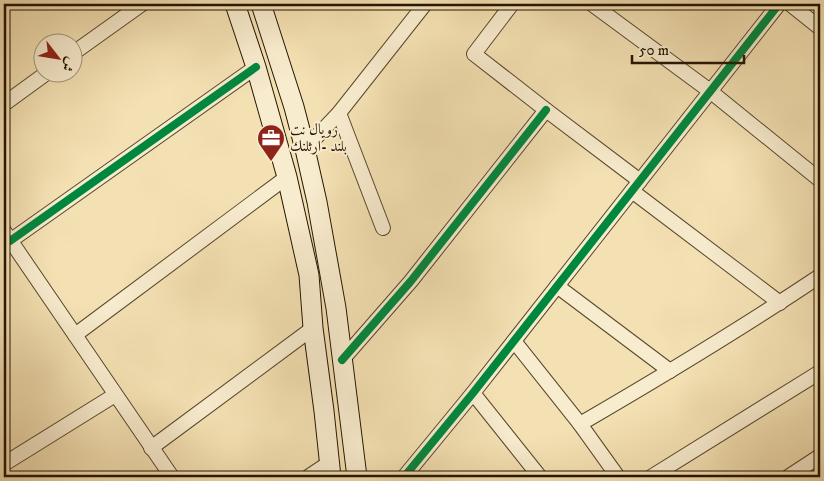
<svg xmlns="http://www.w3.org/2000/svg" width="824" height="481" viewBox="0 0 824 481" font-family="'IM FELL DW Pica',Amiri,serif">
<rect width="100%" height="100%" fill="#f4e1b3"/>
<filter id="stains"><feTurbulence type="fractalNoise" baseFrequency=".004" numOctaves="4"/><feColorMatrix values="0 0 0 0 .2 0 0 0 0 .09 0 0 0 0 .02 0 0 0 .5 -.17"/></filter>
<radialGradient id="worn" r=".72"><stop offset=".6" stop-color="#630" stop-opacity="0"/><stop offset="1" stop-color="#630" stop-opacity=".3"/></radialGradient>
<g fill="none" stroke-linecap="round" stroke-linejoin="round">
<g stroke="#57472d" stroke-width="16">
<g id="street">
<path d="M512 4 474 54 546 110 640 181"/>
<path d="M592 4 710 91 820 180"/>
<path d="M790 4 820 28"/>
<path d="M72 54 142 4"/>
<path d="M4 104 48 72"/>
<path d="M339 113 383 228"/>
<path d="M305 149 339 113 425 4"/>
<path d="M632 191 780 303"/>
<path d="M4 231 172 477"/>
<path d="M10 241 256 67"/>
<path d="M557 286 670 371"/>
<path d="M75 335 287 177"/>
<path d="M514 341 580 424 618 477"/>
<path d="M342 360 411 281 546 110"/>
<path d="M473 393 540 477"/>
<path d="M580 424C661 377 742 328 820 276"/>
<path d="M151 448 313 328"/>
<path d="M4 464 115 395"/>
<path d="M308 477 329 463"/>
<path d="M404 477 473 393 779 4"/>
<path d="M651 477 820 372"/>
<path d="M788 477 820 456"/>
</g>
</g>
<g stroke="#231400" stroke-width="21">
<g id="secondary">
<path d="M235 4 256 67 287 177 309 275 313 328 324 411 331 477"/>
<path d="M261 4 294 107 305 149 317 202 336 308 357 477"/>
</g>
</g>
<use href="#street" stroke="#f8ecce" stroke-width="14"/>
<use href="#secondary" stroke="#f8ecce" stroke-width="19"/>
<g stroke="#f8ecce" stroke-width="11">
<g id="cycleway">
<path d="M10 241 256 67"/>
<path d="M342 360 411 281 546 110"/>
<path d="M404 477 473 393 779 4"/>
</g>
</g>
<use href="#cycleway" stroke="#00873e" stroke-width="8"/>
</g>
<defs>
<g id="office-pin" transform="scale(1.4375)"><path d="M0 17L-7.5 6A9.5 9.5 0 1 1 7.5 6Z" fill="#8f2418" stroke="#f8ecce"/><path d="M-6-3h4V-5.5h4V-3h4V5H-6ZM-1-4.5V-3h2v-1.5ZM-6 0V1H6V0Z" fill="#fff"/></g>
</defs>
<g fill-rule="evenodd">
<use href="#office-pin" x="271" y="138"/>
</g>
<g text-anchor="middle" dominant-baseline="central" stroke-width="4" stroke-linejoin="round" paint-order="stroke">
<g font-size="15" fill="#231400" stroke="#f8ecce" text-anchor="start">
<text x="290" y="129">رويال نت<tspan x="290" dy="17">بلند -ارثلنك</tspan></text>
</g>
</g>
<rect width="824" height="481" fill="none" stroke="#f4e1b3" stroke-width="20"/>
<rect x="5" y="5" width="814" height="471" fill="none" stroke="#231400" stroke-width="2.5"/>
<rect x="10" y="10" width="804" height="461" fill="none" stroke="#231400"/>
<g transform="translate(58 58) rotate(121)"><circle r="24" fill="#f8ecce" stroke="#a3967c"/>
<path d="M0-4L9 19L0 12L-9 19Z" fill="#8f2418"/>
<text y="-8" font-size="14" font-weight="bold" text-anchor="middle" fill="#231400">ش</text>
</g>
<path d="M632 55v8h112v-8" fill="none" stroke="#231400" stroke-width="2.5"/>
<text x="639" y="55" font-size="15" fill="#231400" stroke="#f8ecce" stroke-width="4" paint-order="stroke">50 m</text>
<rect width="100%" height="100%" filter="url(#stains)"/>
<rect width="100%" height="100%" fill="url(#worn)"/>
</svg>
